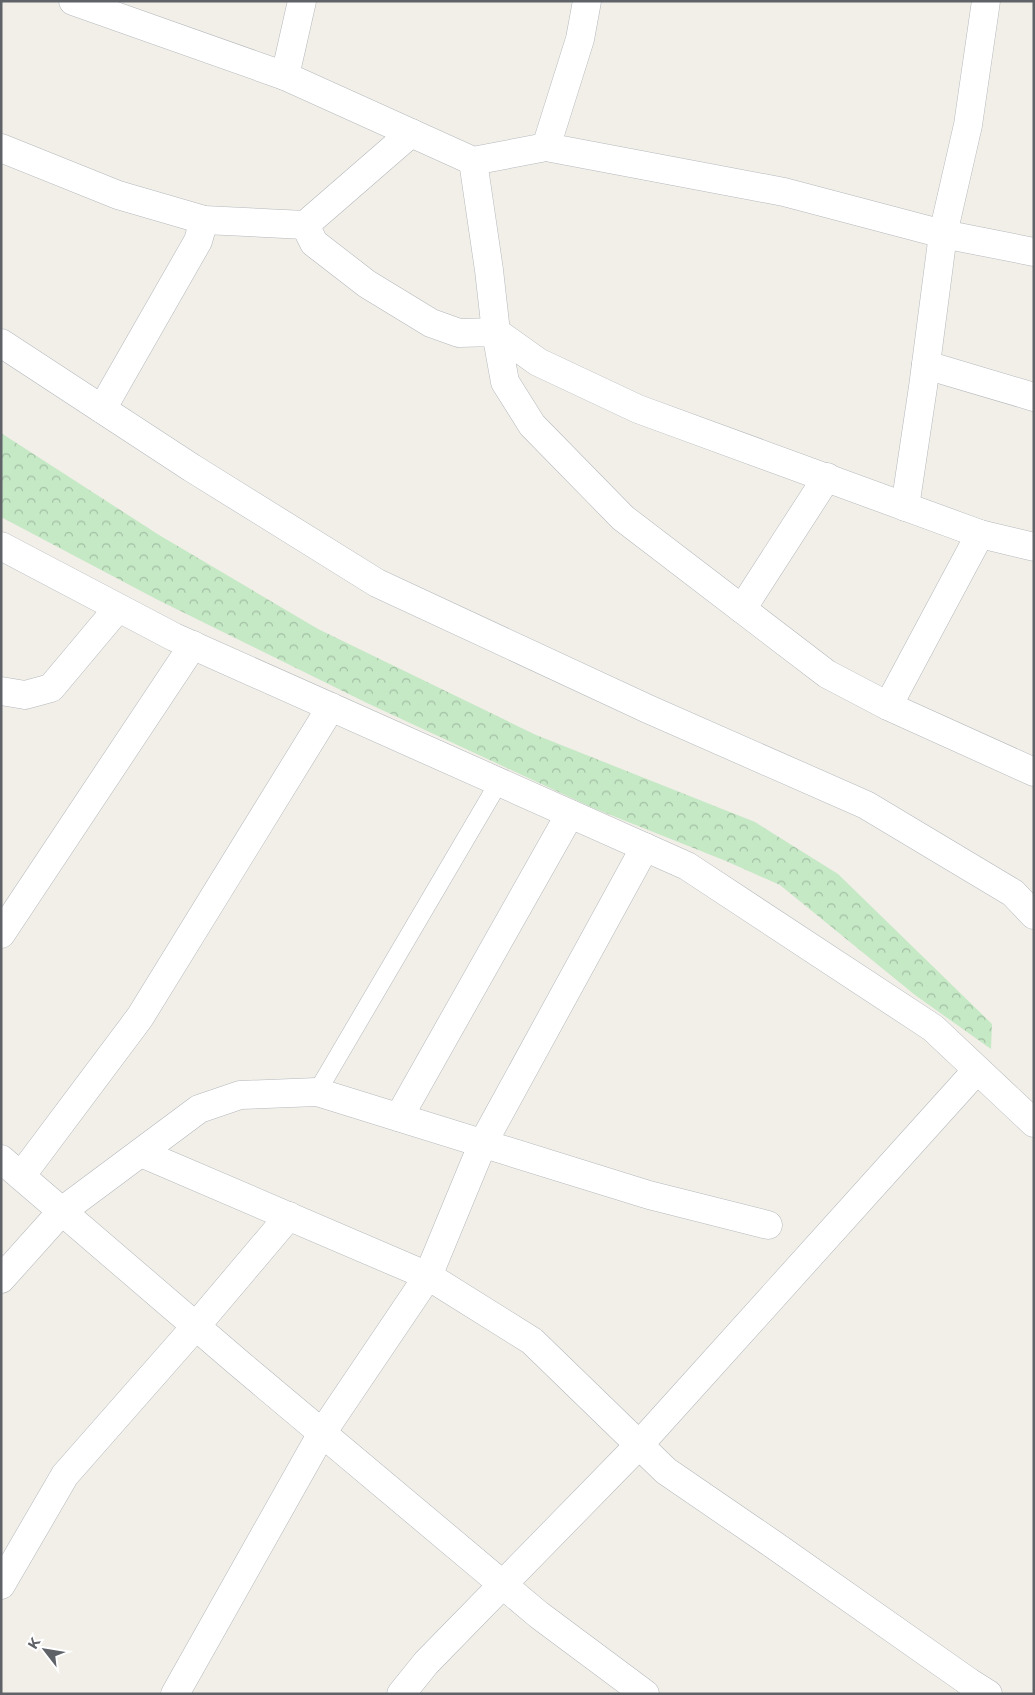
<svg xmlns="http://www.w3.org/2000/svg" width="1035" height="1695" viewBox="0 0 1035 1695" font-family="Montserrat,sans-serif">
<defs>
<pattern id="forest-crowns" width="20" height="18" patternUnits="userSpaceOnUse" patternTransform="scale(1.25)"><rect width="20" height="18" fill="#c5e8c5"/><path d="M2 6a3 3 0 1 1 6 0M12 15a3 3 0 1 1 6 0" fill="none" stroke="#a3c0a4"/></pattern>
</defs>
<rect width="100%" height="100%" fill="#f1efe8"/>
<path fill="url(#forest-crowns)" d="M1 433 159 535 318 629 536 735 755 822 838 874 992 1024 991 1049 915 995 780 885 726 861 593 808 367 703 158 600 1 517Z"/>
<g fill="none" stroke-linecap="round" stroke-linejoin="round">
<g stroke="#b5b8bc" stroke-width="19">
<path id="lane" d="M317 1092 499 782"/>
</g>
<g stroke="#b5b8bc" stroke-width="29">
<g id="street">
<path d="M73 1 285 76 473 161 546 147 784 192 943 234 1034 252"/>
<path d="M285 76 302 1"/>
<path d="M546 147 580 39 587 1"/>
<path d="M1 148 118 195 204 220 305 225 411 133"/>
<path d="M473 161 489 270 496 332 538 362 638 409 980 534 1034 547"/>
<path d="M305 225 314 243 367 284 431 323 459 333 496 332 505 382 532 425 623 518 827 674 888 706 1034 772"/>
<path d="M926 365 1034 397"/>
<path d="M102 409 198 241 204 220"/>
<path d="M905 507 923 387 943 234 968 125 986 1"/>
<path d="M1 546 174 637 687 866 933 1028 1034 1123"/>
<path d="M742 609 827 477"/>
<path d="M1 691 25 695 51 688 118 608"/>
<path d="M888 706 980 534"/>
<path d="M1 934 193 645"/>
<path d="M399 1117 570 814"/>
<path d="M141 1153 428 1276 532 1341 666 1471 774 1545 969 1682 988 1694"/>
<path d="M1 1159 241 1365 539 1615 645 1694"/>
<path d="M21 1176 140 1017 331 707"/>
<path d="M1 1279 62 1211 199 1109 240 1095 317 1092 649 1195 768 1225"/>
<path d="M1 1585 65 1475 196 1326 289 1216"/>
<path d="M175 1694 322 1433 428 1276 483 1143 645 847"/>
<path d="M401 1694 426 1663 639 1445 977 1070"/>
</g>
</g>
<g stroke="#b6babf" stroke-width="29">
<path id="secondary" d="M1 343 192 468 377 583 648 709 866 805 1013 893 1034 915"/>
</g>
<use href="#lane" stroke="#fff" stroke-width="18"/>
<use href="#street" stroke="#fff" stroke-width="28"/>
<use href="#secondary" stroke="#fff" stroke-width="28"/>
</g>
<rect width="1035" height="1695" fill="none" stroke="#5f6368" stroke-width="5"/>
<g transform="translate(45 1650) rotate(301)" stroke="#ffffff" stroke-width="4" paint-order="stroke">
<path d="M0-4L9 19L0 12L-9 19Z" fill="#5f6368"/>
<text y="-8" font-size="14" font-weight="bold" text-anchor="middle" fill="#5f6368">K</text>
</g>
</svg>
